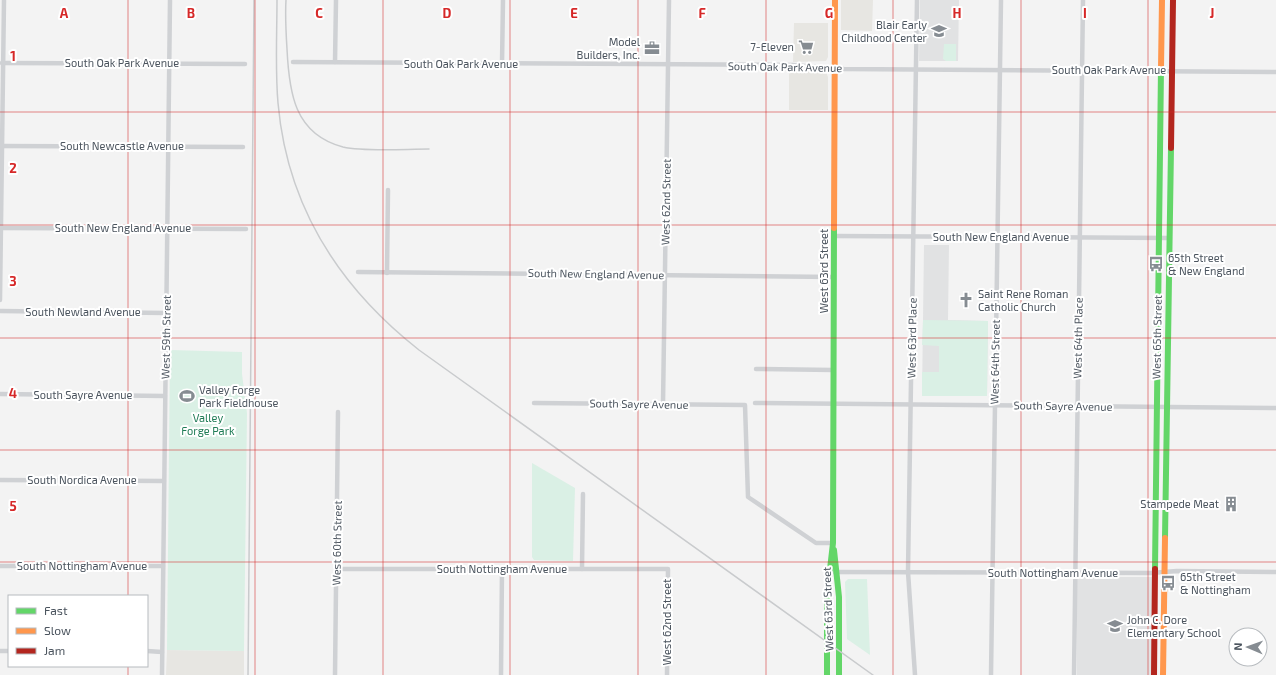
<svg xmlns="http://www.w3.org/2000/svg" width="1276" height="675" font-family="'Exo 2',sans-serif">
<rect width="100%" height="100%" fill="#f3f3f3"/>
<g fill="#e7e6e2">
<path d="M841,0h32l-1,31 -31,-1z"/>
<path d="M794,23h34v34l-2,4 -33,1z"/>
<path d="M789,70h33l4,2 2,5v33h-39z"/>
<path d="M167,650l77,1v24h-78z"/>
</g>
<g fill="#e1e2e3">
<path d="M920,0h39l-1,61h-39z"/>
<path d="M924,245h25l-1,75 40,1 -1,75h-65z"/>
<path d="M1077,577h76l-2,98h-74z"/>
</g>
<g fill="#daf0e5">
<path d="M944,44h12v17h-10l-3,-2z"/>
<path d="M923,320l65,1 -1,75h-65v-24h17v-26l-17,-1z"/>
<path d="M170,350l72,2v22l5,39 -3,238 -77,-1z"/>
<path d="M532,463l43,25 -2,73 -39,-1 -2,-3z"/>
<path d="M848,579h19l3,76 -23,-16 -2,-57z"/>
</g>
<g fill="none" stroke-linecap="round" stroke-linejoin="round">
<g stroke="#cfd1d4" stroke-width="4.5">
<path d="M293,62l499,3 52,4 432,3"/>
<path d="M335,62l1,-62"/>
<path d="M2,63l243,1"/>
<path d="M502,64l1,-64"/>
<path d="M0,146l243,1"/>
<path d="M0,228l246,1"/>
<path d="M834,236l335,2"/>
<path d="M358,272l476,5"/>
<path d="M387,273l1,-83"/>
<path d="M0,300l4,-300"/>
<path d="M0,311l166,2"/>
<path d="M756,369l77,1"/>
<path d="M0,394l165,2"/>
<path d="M534,403l211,2 3,92 68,46h17"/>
<path d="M755,403l521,5"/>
<path d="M663,404l6,-404"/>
<path d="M0,480l164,1"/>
<path d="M0,566h163"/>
<path d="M336,569h332l-1,106"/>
<path d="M582,569l1,-75"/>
<path d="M829,572l322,1 26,-2 99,1"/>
<path d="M0,651h9"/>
<path d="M147,651l15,1"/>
<path d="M162,675l8,-675"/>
<path d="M335,675l3,-263"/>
<path d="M501,675l1,-106"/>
<path d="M915,675l-7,-103 9,-572"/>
<path d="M991,675l10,-675"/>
<path d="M1074,675l9,-675"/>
</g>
<g stroke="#63d668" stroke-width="6">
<path d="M1165,538l6,-390"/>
<path d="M834,550l5,47v78"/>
<path d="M1155,569l6,-501"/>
<path d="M827,675v-80l6,-52 1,-315"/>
</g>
<g stroke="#ff974d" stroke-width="6">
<path d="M1161,68l1,-68"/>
<path d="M834,228l1,-228"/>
<path d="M1163,675l2,-137"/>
</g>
<g stroke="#b3261e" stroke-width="6">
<path d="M1171,148l2,-148"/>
<path d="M1154,675l1,-106"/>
</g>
<g stroke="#c9cbcd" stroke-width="1.5">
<path d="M277,0c0,34 -2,69 1,103 9,103 61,184 141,247l454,325"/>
<path d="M286,0c-1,16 0,33 1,49 2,43 7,85 56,98 22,5 62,2 86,2"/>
<path d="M248,675l6,-675"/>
</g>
</g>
<path fill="none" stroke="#d62828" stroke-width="1" stroke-opacity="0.55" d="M128,0v596M255,0v675M383,0v675M510,0v675M638,0v675M766,0v675M893,0v675M1021,0v675M1148,0v675M0,112h1276M0,225h1276M0,338h1276M0,450h1276M0,562h1276M128,666v9"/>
<defs>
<g id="school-bare" transform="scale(1.2)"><path d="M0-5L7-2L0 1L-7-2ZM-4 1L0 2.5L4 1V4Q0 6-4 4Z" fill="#868c92" stroke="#fff" stroke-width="2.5" paint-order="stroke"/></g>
<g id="supermarket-bare" transform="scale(1.2)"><path d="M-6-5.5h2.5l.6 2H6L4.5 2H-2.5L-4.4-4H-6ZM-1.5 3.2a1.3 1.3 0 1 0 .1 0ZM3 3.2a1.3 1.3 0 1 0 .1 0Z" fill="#868c92" stroke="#fff" stroke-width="2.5" paint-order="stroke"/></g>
<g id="office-bare" transform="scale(1.2)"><path d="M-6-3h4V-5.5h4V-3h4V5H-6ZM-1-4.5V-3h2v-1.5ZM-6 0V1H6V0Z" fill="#868c92" stroke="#fff" stroke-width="2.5" paint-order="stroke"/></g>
<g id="bus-bare" transform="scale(1.2)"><path d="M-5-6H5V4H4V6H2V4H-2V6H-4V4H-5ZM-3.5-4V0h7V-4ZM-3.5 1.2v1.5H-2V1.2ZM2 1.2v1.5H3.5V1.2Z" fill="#868c92" stroke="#fff" stroke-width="2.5" paint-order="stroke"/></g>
<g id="church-bare" transform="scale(1.2)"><path d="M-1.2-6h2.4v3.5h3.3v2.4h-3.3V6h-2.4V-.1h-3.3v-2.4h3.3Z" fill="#868c92" stroke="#fff" stroke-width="2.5" paint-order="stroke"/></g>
<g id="stadium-bare" transform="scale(1.2)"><path d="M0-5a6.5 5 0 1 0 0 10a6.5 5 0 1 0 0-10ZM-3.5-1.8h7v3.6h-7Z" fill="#868c92" stroke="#fff" stroke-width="2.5" paint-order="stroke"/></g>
<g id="building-bare" transform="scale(1.2)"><path d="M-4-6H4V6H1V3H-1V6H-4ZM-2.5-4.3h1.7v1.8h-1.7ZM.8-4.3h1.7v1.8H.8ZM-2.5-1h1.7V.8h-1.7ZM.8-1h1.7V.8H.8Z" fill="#868c92" stroke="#fff" stroke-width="2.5" paint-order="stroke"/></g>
</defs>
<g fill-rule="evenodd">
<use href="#school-bare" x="939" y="31"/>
<use href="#supermarket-bare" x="806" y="47"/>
<use href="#office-bare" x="652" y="48"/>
<use href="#bus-bare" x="1156" y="264"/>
<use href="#church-bare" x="966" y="300"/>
<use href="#stadium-bare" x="187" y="396"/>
<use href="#building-bare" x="1231" y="504"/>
<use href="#bus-bare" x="1168" y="583"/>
<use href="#school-bare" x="1115" y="626"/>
</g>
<g text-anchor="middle" stroke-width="4" stroke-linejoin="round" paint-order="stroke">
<g font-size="11" fill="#4b545e" stroke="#fff" text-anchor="start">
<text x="927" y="29" text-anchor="end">Blair Early<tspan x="927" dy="13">Childhood Center</tspan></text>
<text x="640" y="46" text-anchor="end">Model<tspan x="640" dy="13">Builders, Inc.</tspan></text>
<text x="794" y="51" text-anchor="end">7-Eleven</text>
<text x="1168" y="262">65th Street<tspan x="1168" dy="13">&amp; New England</tspan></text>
<text x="978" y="298">Saint Rene Roman<tspan x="978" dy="13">Catholic Church</tspan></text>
<text x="199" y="394">Valley Forge<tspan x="199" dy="13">Park Fieldhouse</tspan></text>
<text x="1219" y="508" text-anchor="end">Stampede Meat</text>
<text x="1180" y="581">65th Street<tspan x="1180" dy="13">&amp; Nottingham</tspan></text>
<text x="1127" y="624">John C. Dore<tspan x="1127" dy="13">Elementary School</tspan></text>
</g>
<g font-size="11" fill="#4b545e" stroke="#fff">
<text x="122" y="67">South Oak Park Avenue</text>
<text x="461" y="68">South Oak Park Avenue</text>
<text transform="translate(785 67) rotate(1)" y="4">South Oak Park Avenue</text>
<text x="1109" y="74">South Oak Park Avenue</text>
<text x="122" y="150">South Newcastle Avenue</text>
<text transform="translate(666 202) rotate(-89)" y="4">West 62nd Street</text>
<text x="123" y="232">South New England Avenue</text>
<text x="1001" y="241">South New England Avenue</text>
<text transform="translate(824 271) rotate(-90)" y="4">West 63rd Street</text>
<text transform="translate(596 274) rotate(1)" y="4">South New England Avenue</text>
<text x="83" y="316">South Newland Avenue</text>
<text transform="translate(166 337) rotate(-89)" y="4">West 59th Street</text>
<text transform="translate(1157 337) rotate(-89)" y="4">West 65th Street</text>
<text transform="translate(912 338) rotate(-89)" y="4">West 63rd Place</text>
<text transform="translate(1078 338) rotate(-89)" y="4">West 64th Place</text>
<text transform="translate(995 362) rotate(-89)" y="4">West 64th Street</text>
<text x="83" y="399">South Sayre Avenue</text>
<text transform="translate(639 404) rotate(1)" y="4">South Sayre Avenue</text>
<text transform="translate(1063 406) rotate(1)" y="4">South Sayre Avenue</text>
<text x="82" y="484">South Nordica Avenue</text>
<text transform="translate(337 543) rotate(-89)" y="4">West 60th Street</text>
<text x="82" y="570">South Nottingham Avenue</text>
<text x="502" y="573">South Nottingham Avenue</text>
<text x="1053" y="577">South Nottingham Avenue</text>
<text transform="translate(828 609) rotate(-92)" y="4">West 63rd Street</text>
<text transform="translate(667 622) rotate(-90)" y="4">West 62nd Street</text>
</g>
<g font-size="11" fill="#207c56" stroke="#fff">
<text x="208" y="422">Valley<tspan x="208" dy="13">Forge Park</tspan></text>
</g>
</g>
<g font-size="13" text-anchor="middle" font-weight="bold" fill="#d62828" stroke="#fff" stroke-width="4" stroke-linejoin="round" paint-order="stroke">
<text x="64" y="18">A</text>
<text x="191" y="18">B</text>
<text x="319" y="18">C</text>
<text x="447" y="18">D</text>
<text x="574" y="18">E</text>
<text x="702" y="18">F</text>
<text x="829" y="18">G</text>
<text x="957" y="18">H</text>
<text x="1085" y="18">I</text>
<text x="1212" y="18">J</text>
<text x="13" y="61">1</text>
<text x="13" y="173">2</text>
<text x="13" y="286">3</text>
<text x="13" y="398">4</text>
<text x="13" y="511">5</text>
</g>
<rect x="8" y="595" width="140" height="72" fill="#ffffff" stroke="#b7bbbf"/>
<rect x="16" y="608" width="20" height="6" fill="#63d668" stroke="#b7bbbf"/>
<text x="44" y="615" font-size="12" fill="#4b545e">Fast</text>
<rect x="16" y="628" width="20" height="6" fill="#ff974d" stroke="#b7bbbf"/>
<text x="44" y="635" font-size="12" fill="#4b545e">Slow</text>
<rect x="16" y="648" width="20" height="6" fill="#b3261e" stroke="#b7bbbf"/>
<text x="44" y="655" font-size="12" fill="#4b545e">Jam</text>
<g transform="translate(1248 647) rotate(272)"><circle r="19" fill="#ffffff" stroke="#b7bbbf"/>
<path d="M0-3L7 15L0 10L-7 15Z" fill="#868c92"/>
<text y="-6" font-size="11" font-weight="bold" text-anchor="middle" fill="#4b545e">N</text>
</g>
</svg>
